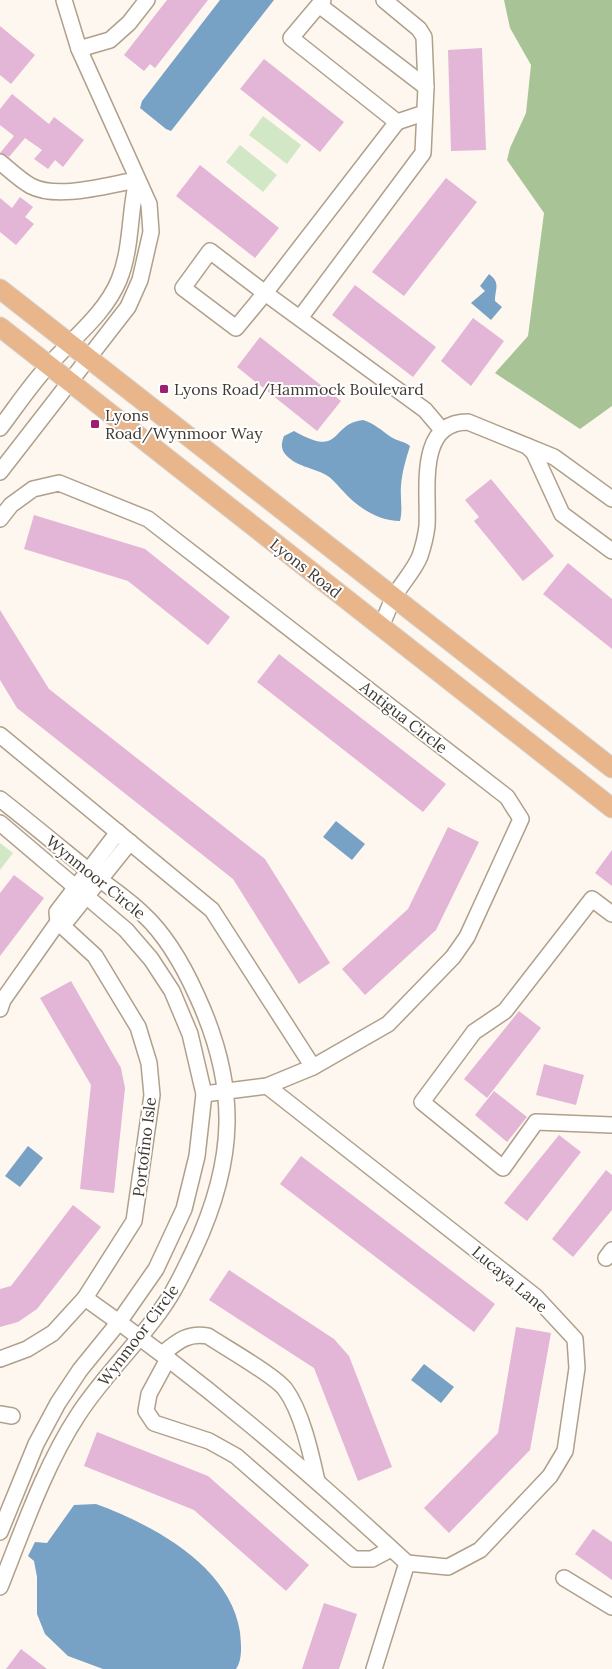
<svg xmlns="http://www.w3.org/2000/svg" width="612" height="1669" font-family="Lora,serif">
<rect width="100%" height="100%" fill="#fef7ef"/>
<g fill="#d2e7c6">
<path d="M263,116l38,29 -14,19 -38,-29z"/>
<path d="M240,145l37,30 -14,17 -37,-30z"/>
<path d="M0,843l13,10 -13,17z"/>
</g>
<path fill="#a8c497" d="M504,0h108v406l-32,23 -85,-56 33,-37 16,-123 -37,-53 3,-12 16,-35 5,-48 -21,-37z"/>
<g fill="#78a2c5">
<path d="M220,0h54l-103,131 -5,-2 -26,-21 2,-7z"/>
<path d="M489,274c12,9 6,15 6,27l7,6 -11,13 -20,-17 14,-12 -5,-5z"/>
<path d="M363,420c12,4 18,10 28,17 6,4 13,4 19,9 -4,13 -8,26 -9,40 -1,12 2,23 -1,35 -22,0 -43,-14 -57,-30 -6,-6 -10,-12 -17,-16 -14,-8 -30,-8 -41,-21 -5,-7 -3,-12 -1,-18l10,-5c49,28 35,-7 69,-11z"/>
<path d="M336,821l29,23 -13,16 -29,-23z"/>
<path d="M28,1146l15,12 -23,29 -15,-11z"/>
<path d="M424,1364l30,23 -13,16 -30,-23z"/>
<path d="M96,1504c57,21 134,62 144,128 1,12 3,27 -4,37h-133l-35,-13 -23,-22 -8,-20v-37l-3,-16 -6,-5 7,-14 12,1 27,-38z"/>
</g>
<g fill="#e3b5d7">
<path d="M167,0h41l-53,68 -5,-4 -6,7 -20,-16z"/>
<path d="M0,26l35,29 -24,29 -11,-9z"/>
<path d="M482,48l4,102 -35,1 -3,-101z"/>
<path d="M264,59l80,63 -24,30 -80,-63z"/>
<path d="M12,94l37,30 5,-7 30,23 -21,27 -8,-7 -7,9 -14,-10 8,-9 -17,-12 -16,19 -9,-4 14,-17 -14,-11v-16z"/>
<path d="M200,165l79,63 -24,30 -79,-62z"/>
<path d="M446,178l31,24 -73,94 -32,-24z"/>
<path d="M20,197l13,10 -8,10 9,7 -18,21 -16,-13v-34l12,10z"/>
<path d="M355,285l81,62 -23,30 -81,-62z"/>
<path d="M473,318l31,23 -33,45 -30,-25z"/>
<path d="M260,337l81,64 -24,30 -80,-64z"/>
<path d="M491,479l63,77 -31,25 -49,-60 5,-4 -14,-17z"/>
<path d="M34,515l111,34 85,68 -22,28 -80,-64 -104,-32z"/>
<path d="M568,563l44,36v50l-69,-55z"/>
<path d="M0,610l49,79 216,170 65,104 -31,21 -66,-105 -216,-171 -17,-28z"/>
<path d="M279,654l167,130 -23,28 -166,-130z"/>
<path d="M448,827l31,15 -43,88 -71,65 -23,-26 66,-60z"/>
<path d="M612,850v36l-17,-13z"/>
<path d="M14,875l30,23 -44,58v-63z"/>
<path d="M71,981l50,87 4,20 -11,105 -34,-4 11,-104 -51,-87z"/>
<path d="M519,1011l22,17 -54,70 -23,-19z"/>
<path d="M544,1064l40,11 -8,30 -40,-10z"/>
<path d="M494,1091l33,26 -20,25 -32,-27z"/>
<path d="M559,1135l22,17 -54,69 -23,-18z"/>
<path d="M301,1156l194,148 -21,28 -194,-148z"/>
<path d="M606,1170l6,5v35l-39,47 -21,-18z"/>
<path d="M73,1205l28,22 -64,82 -19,13 -18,5v-38l11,-3z"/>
<path d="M229,1270l105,69 15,17 43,111 -34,14 -44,-113 -105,-68z"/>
<path d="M516,1327l35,6 -21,117 -81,83 -25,-25 74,-75z"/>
<path d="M97,1432l111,44 101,89 -23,26 -92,-81 -110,-44z"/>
<path d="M593,1529l19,13v38l-37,-26z"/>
<path d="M324,1603l33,11 -18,55h-37z"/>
<path d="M21,1649l26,20h-41z"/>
</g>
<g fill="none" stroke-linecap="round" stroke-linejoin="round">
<g stroke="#afa08b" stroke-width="18">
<g id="minor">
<path d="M323,0l-32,38 106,84 -132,171 160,117 17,20"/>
<path d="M319,5l107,82"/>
<path d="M79,49l31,-9 19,-17 18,-23"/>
<path d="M397,122l27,-9"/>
<path d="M0,162c10,8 20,18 31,24 27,14 76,-1 106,-6"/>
<path d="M210,251l55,42 -29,35 -53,-40z"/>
<path d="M300,318l123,-165 3,-66 -2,-50 -5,-8 -35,-29"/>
<path d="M0,428c16,-21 31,-44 49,-63 24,-27 56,-51 70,-85 13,-32 10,-67 18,-100"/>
<path d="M527,446l7,7 28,61 50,37"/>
<path d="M0,472l128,-165 12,-27 11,-48 -2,-28 -70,-155 -15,-49"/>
<path d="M0,519l11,-14 22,-16 26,-6 89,36 359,278 14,22 -54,118 -14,20 -65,67 -75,43 -101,-157 -212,-175"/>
<path d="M381,626c5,-10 9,-22 14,-31 8,-13 20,-26 25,-39 3,-9 6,-21 7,-30 2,-35 -11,-104 41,-104l86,35 58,42"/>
<path d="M0,799c32,25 63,51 95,77 16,12 34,24 48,38 24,22 41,53 54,82 42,91 39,164 -3,254 -9,18 -17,37 -29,54 -26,39 -62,72 -87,111 -33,50 -56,117 -78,172"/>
<path d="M0,823l126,107 25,29 21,32 18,43 14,60 -7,62 -13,53 -28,60 -37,53 -39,48 -22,33 -22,41 -36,88"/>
<path d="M612,914l-20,-15 -87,112 -31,21 -52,70 81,66 33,-46 76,3"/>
<path d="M0,1009l3,-9 55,-78 10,-3 62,-77"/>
<path d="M267,1086l269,211 39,42 2,29 -12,83 -15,25 -70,74 -32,17 -41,-4 -33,106"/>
<path d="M204,1094l63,-8 46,-19"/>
<path d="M606,1258l6,-8"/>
<path d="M85,1298c116,81 218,169 322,265"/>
<path d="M162,1354c15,-12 26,-22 46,-18 18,12 66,39 77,53 17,23 26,65 32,92"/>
<path d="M0,1359l27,-10 26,-16 32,-35 49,-77 18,-126 -3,-32 -11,-36 -43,-71 -37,-34 -1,-10 61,-80"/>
<path d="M168,1359l-19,35 -3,17 8,12 55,18 27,15 118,103h18l19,-10"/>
<path d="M0,1414l12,2"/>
<path d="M564,1578l48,29"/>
</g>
</g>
<g stroke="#d5d4d2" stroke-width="21">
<g id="major">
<path d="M0,289l612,479"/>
<path d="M0,327l612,481"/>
</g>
</g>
<use href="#minor" stroke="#fff" stroke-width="15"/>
<use href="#major" stroke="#e9b58a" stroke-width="19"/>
</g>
<g fill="#9f1e70" stroke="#fff" stroke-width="2">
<rect x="159" y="384" width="10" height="10" rx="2.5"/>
<rect x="90" y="419" width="10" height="10" rx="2.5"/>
</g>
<g text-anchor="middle" stroke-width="4" stroke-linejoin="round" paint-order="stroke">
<g font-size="16" fill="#403a31" stroke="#fff" text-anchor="start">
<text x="174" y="395">Lyons Road/Hammock Boulevard</text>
<text x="105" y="421">Lyons<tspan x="105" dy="18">Road/Wynmoor Way</tspan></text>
</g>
<g font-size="16" fill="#403a31" stroke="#fff">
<text transform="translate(306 568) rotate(38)" y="6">Lyons Road</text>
<text transform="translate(404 717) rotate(38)" y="6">Antigua Circle</text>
<text transform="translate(96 877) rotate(39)" y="6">Wynmoor Circle</text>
<text transform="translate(144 1147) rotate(-83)" y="6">Portofino Isle</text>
<text transform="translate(510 1279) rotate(40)" y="6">Lucaya Lane</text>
<text transform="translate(138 1335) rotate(-53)" y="6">Wynmoor Circle</text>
</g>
</g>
</svg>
